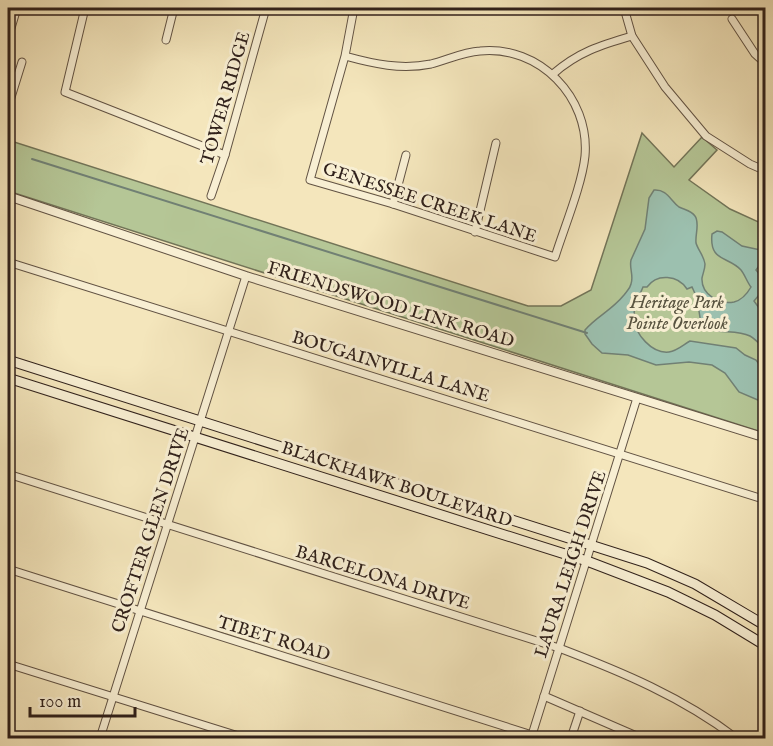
<svg xmlns="http://www.w3.org/2000/svg" width="773" height="746" font-family="'IM FELL English',serif">
<rect width="100%" height="100%" fill="#f4e6bc"/>
<filter id="stains"><feTurbulence type="fractalNoise" baseFrequency=".00333" numOctaves="4"/><feColorMatrix values="0 0 0 0 .2 0 0 0 0 .09 0 0 0 0 .02 0 0 0 .5 -.17"/></filter>
<radialGradient id="worn" r=".72"><stop offset=".6" stop-color="#630" stop-opacity="0"/><stop offset="1" stop-color="#630" stop-opacity=".3"/></radialGradient>
<path fill="#b5c696" stroke="#727458" stroke-width="1.5" d="M642,133l32,34 28,-30 15,13 -28,30 41,29 35,16v208l-757,-242v-51l520,166h33l30,-16z"/>
<path fill="#9cc0af" stroke="#718074" stroke-width="1.5" d="M654,190c13,-1 16,10 25,17 6,3 12,3 16,9 5,7 0,18 1,27 2,7 8,13 9,21 0,5 -2,9 -3,14 -1,16 17,27 32,24 8,-2 13,-8 17,-15 -4,-5 -6,-12 -10,-17 -13,-14 -32,-8 -29,-36l5,-3 5,1 20,14 23,5v17l-6,-2 -3,4 4,5 -1,2 6,6v12h-6l-5,6 5,7 6,4v37c-4,-4 -10,-10 -15,-13 -16,-8 -36,0 -49,-12l-4,-26 -5,-11 -5,2c-9,-14 -30,-16 -40,-2h-4c-4,10 -10,20 -9,32 1,15 18,35 35,33 8,-1 14,-7 21,-11l46,7 9,7 11,5 9,12v31l-26,-11 -14,-19 -13,-8 -23,-3 -33,3 -28,-10 -26,-2 -10,-9 -7,-10v-4c12,-14 26,-19 39,-35 3,-4 6,-6 7,-11 3,-8 -2,-16 0,-24l14,-31 4,-31z"/>
<g fill="none" stroke-linecap="round" stroke-linejoin="round">
<path stroke="#718074" stroke-width="2" d="M32,159l555,174"/>
<g stroke="#615243" stroke-width="9">
<g id="minor">
<path d="M85,8l-20,84 160,63"/>
<path d="M624,8l8,28 33,51 41,49 44,28 16,7"/>
<path d="M732,19l23,35 11,10"/>
<path d="M8,38l9,-30"/>
<path d="M166,40l8,-32"/>
<path d="M345,56c29,8 56,14 86,8 16,-4 32,-12 49,-13 59,-6 110,46 105,105 -3,29 -21,72 -30,101l-162,-53 -83,-24 35,-124 9,-48"/>
<path d="M553,74c25,-22 48,-29 79,-38"/>
<path d="M8,107l14,-45"/>
<path d="M211,196l14,-41 41,-147"/>
<path d="M393,204l13,-49"/>
<path d="M475,232l21,-89"/>
<path d="M8,262l758,238"/>
<path d="M8,474l551,174c63,24 123,49 177,90"/>
<path d="M8,569l524,166"/>
<path d="M8,664l237,74"/>
<path d="M544,696l97,42"/>
<path d="M100,738l146,-462"/>
<path d="M531,738l106,-340"/>
<path d="M571,738l9,-27"/>
</g>
</g>
<g stroke="#615243" stroke-width="10">
<path id="tertiary" d="M8,196l238,80 520,162"/>
</g>
<g stroke="#30211b" stroke-width="11">
<g id="secondary">
<path d="M8,360l639,203 48,21 71,42"/>
<path d="M8,378l579,183 81,31 47,23 51,31"/>
</g>
</g>
<use href="#minor" stroke="#f8efd3" stroke-width="7"/>
<use href="#tertiary" stroke="#f8efd3" stroke-width="8"/>
<use href="#secondary" stroke="#f8efd3" stroke-width="9"/>
</g>
<g text-anchor="middle" stroke-width="6" stroke-linejoin="round" paint-order="stroke">
<g font-size="18" fill="#30211b" stroke="#f8efd3">
<text transform="translate(225 98) rotate(-74)" y="6">TOWER RIDGE</text>
<text transform="translate(430 202) rotate(18)" y="6">GENESSEE CREEK LANE</text>
<text transform="translate(391 304) rotate(17)" y="6">FRIENDSWOOD LINK ROAD</text>
<text transform="translate(391 366) rotate(17)" y="6">BOUGAINVILLA LANE</text>
<text transform="translate(397 484) rotate(18)" y="6">BLACKHAWK BOULEVARD</text>
<text transform="translate(150 530) rotate(-72)" y="6">CROFTER GLEN DRIVE</text>
<text transform="translate(570 564) rotate(-72)" y="6">LAURA LEIGH DRIVE</text>
<text transform="translate(383 577) rotate(17)" y="6">BARCELONA DRIVE</text>
<text transform="translate(274 638) rotate(17)" y="6">TIBET ROAD</text>
</g>
<g font-size="18" font-style="italic" fill="#585340" stroke="#f8efd3">
<text x="677" y="308">Heritage Park<tspan x="677" dy="21">Pointe Overlook</tspan></text>
</g>
</g>
<rect width="773" height="746" fill="none" stroke="#f4e6bc" stroke-width="30"/>
<rect x="9" y="9" width="755" height="728" fill="none" stroke="#30211b" stroke-width="3"/>
<rect x="15" y="15" width="743" height="716" fill="none" stroke="#30211b" stroke-width="1.5"/>
<path d="M30 707v9h105v-9" fill="none" stroke="#30211b" stroke-width="3"/>
<text x="39" y="707" font-size="18" fill="#30211b" stroke="#f8efd3" stroke-width="4.5" paint-order="stroke">100 m</text>
<rect width="100%" height="100%" filter="url(#stains)"/>
<rect width="100%" height="100%" fill="url(#worn)"/>
</svg>
